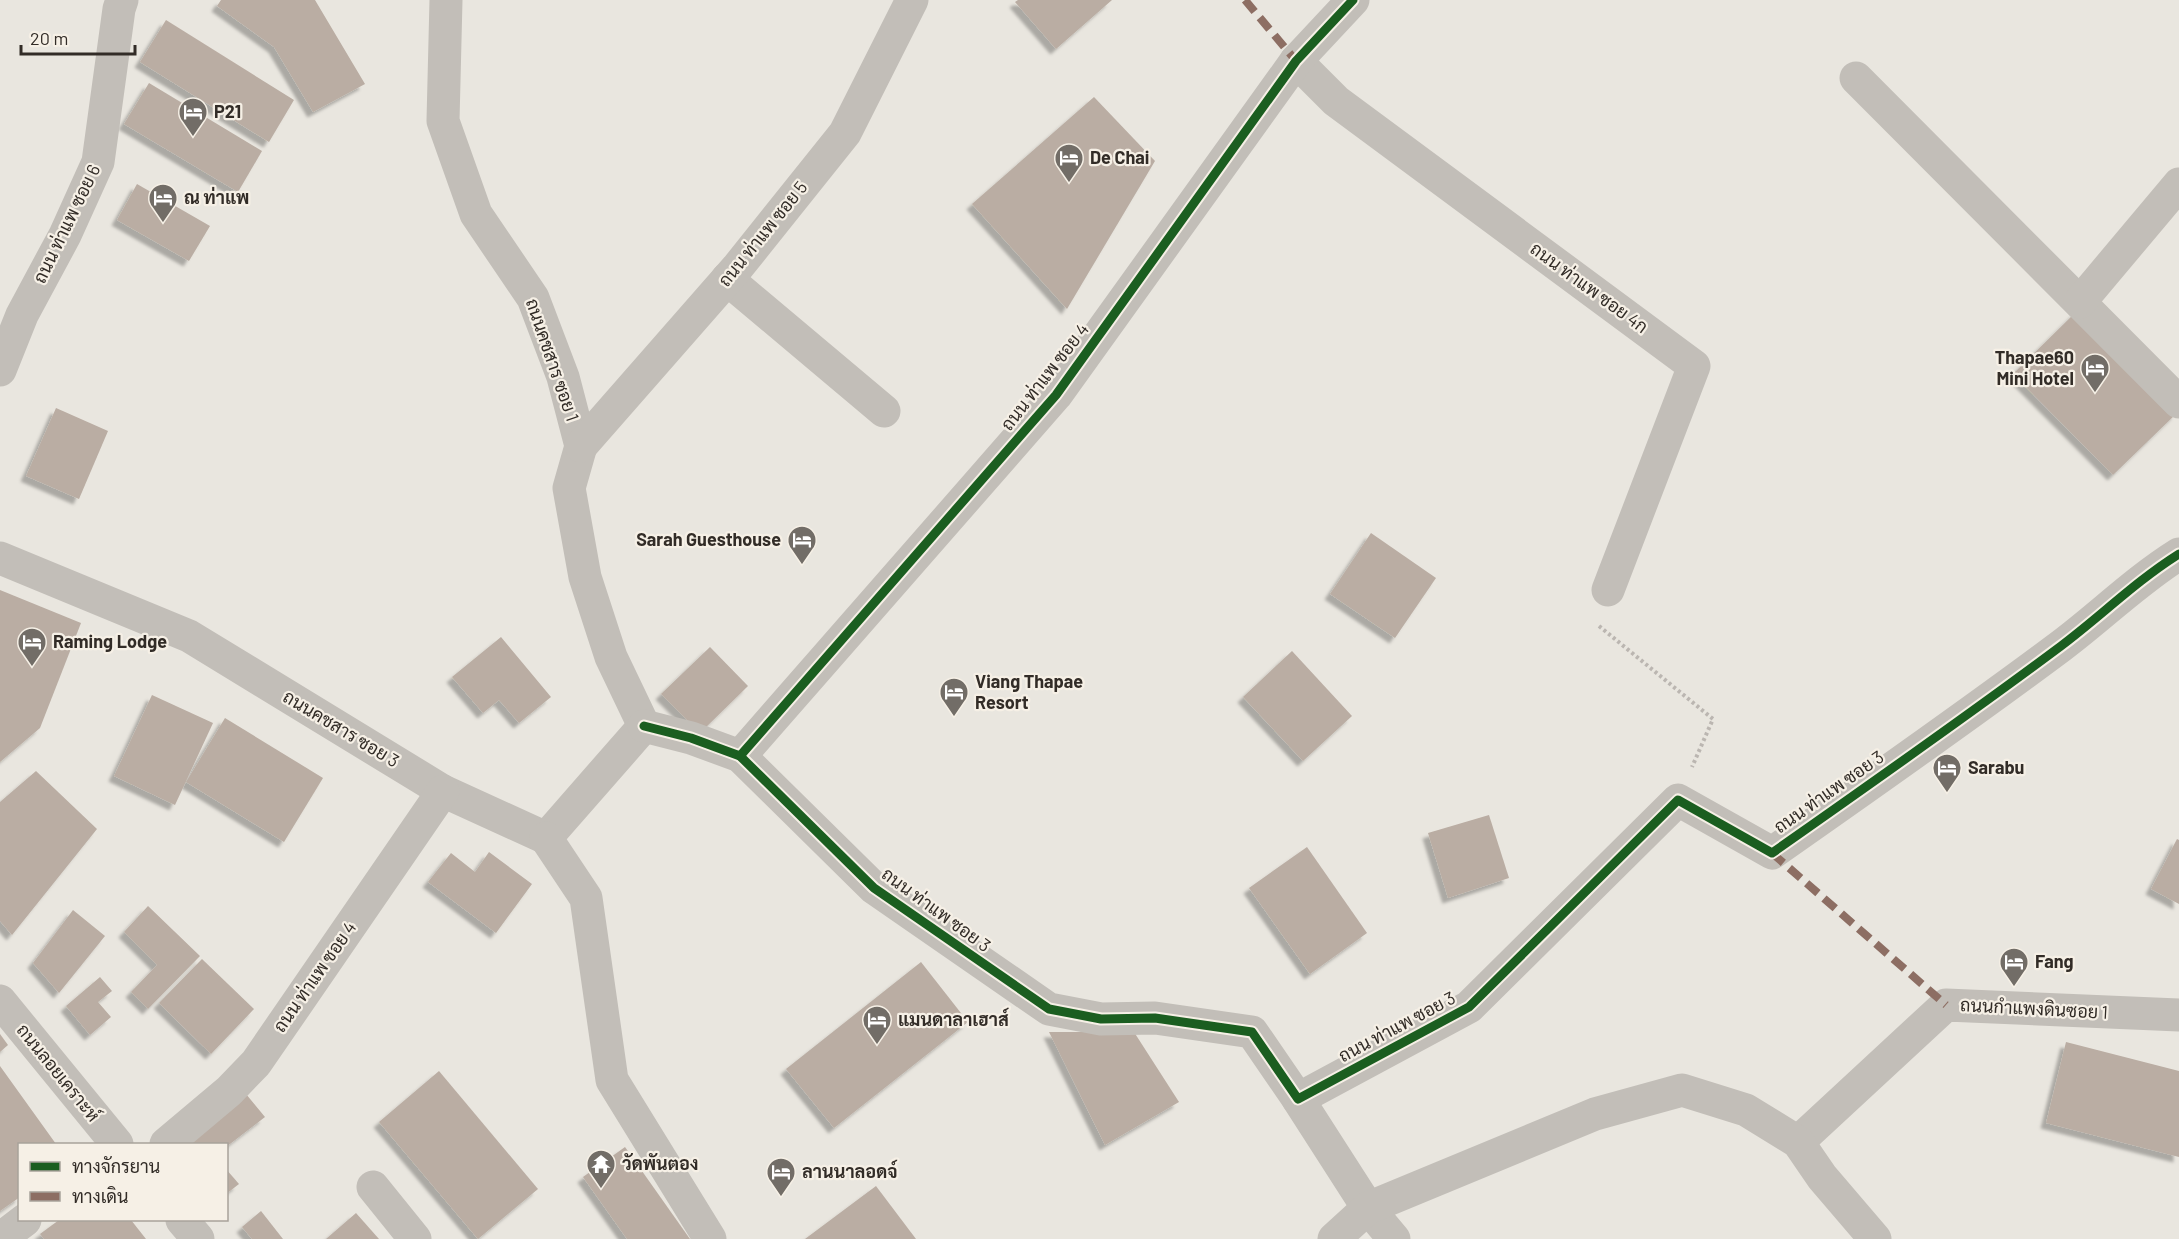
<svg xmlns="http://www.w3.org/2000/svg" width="2179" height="1239" font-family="Barlow,Sarabun,sans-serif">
<defs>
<filter id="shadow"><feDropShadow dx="-5.5" dy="5.5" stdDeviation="1.5" flood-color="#0004"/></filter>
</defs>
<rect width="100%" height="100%" fill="#e9e6df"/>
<g fill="#baada3" filter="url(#shadow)">
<path d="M221,0h94l50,84 -52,28 -39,-65 -57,-41z"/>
<path d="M1018,0h94l-56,49 -41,-47z"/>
<path d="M166,20l128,80 -25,42 -129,-80z"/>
<path d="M149,83l113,68 -24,41 -114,-68z"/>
<path d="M1094,97l61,64 -88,148 -95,-105z"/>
<path d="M137,184l73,42 -21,35 -72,-41z"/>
<path d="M2077,311l100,102 -64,62 -100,-101z"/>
<path d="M56,408l52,23 -29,68 -53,-23z"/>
<path d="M1371,533l65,45 -41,60 -65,-44z"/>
<path d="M0,590l81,33 -41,105 -40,34z"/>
<path d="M501,637l50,60 -32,26 -20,-23 -16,13 -31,-36z"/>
<path d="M710,647l38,39 -48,47 -39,-39z"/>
<path d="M1292,651l60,65 -49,45 -60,-64z"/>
<path d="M152,695l61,28 -38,82 -61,-29z"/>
<path d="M225,718l98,60 -39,64 -98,-60z"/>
<path d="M36,771l61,58 -85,106 -12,-14v-119z"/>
<path d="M1489,815l20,63 -61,20 -20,-65z"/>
<path d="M2177,839l2,1v64l-28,-15z"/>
<path d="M1307,847l60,86 -57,41 -61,-86z"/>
<path d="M489,852l43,32 -36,49 -68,-51 23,-29 24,19z"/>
<path d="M148,906l52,50 -52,53 -17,-17 26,-27 -33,-33z"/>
<path d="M73,910l32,26 -46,57 -26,-30z"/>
<path d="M202,959l52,50 -43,45 -52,-51z"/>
<path d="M921,962l47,60 -134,106 -48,-59z"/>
<path d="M100,977l12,14 -14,11 13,15 -21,18 -24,-29z"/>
<path d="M1049,1032h85l45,70 -74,43z"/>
<path d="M0,1034l8,11 -8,7z"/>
<path d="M2066,1042l113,29v86l-133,-34z"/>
<path d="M0,1066l56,78h-36v53l-20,14z"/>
<path d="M439,1071l99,118 -60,50 -99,-117z"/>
<path d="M246,1094l19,23 -39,30v-3h-43z"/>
<path d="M625,1147l65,92h-63l-44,-62z"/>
<path d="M226,1169l13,15 -13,10z"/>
<path d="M876,1186l40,53h-111z"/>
<path d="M261,1211l22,28h-31l-10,-12z"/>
<path d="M356,1213l23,26h-53z"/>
<path d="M59,1220h72l15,19h-102l-4,-5z"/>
</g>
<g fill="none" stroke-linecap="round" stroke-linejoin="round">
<path stroke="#bbb6b1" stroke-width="4" stroke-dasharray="3 3" stroke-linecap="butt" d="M1599,626l114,93 -21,48"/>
<g stroke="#c2beb8" stroke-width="33">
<path d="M446,0l-3,121 33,93 57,84 30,79 18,69 -12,42 16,89 26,80 33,69"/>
<path d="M1296,61l40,40 358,265 -86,224"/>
<path d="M1856,78l323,324"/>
<path d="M727,279l157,132"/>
<path d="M2080,302l99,-118"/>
<path d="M0,370l22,-55 43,-80 33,-73 21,-153 3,-9"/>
<path d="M581,446l156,-178 108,-135 67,-133"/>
<path d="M0,558l189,78 254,155 103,47 98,-112"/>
<path d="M644,726l47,12 49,18 134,132 175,121 52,10 54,-1 97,14 46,67 171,-92 209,-207 94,53c97,-68 194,-136 289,-207 40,-30 75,-65 118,-92"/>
<path d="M740,756l316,-361 240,-334 57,-61"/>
<path d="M546,838l40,60 26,182 98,159"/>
<path d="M0,1001l117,143"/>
<path d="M1298,1099l70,109 26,31"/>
<path d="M1798,1142l148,-137 233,10"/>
<path d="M166,1144l63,-53 27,-28 187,-272"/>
<path d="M373,1187l42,52"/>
<path d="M182,1220l16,19"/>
<path d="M0,1239l25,-19"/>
<path d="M1334,1239l34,-31 227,-94 87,-24 64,20 52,32 24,35 53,62"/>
</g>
<g stroke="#8d6e63" stroke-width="8" stroke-dasharray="15 8" stroke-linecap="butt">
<path d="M1245,0l51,61"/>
<path d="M1772,853l174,152"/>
</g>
<g stroke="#f6f0e6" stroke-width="13">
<g id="cycleway">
<path d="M644,726l47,12 49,18 134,132 175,121 52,10 54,-1 97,14 46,67 171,-92 209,-207 94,53c97,-68 194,-136 289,-207 40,-30 75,-65 118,-92"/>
<path d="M740,756l316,-361 240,-334 57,-61"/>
</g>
</g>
<use href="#cycleway" stroke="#1b5e20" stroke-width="9"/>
</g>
<defs>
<g id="hotel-pin" transform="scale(1.5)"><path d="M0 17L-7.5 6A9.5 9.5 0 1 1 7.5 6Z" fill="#726d67" stroke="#f6f0e6"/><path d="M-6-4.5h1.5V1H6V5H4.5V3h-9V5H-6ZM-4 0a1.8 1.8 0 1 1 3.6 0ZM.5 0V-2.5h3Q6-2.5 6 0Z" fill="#fff"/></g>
<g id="temple-pin" transform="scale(1.5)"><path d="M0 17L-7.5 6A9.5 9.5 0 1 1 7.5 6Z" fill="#726d67" stroke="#f6f0e6"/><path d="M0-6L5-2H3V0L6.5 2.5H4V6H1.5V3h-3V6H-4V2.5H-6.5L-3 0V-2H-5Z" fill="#fff"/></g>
</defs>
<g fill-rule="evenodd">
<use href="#hotel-pin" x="193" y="112"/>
<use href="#hotel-pin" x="1069" y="158"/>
<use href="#hotel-pin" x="163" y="198"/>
<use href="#hotel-pin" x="2095" y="368"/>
<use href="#hotel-pin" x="802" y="540"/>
<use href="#hotel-pin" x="32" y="642"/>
<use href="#hotel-pin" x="954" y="692"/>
<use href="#hotel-pin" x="1947" y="768"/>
<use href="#hotel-pin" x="2014" y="962"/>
<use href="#hotel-pin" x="877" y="1020"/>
<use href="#temple-pin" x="601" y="1164"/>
<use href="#hotel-pin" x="781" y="1172"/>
</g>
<g text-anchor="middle" stroke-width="4.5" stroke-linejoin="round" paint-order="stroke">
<g font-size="18" font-weight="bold" fill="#322c27" stroke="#f6f0e6" text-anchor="start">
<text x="214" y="118">P21</text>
<text x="1090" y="164">De Chai</text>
<text x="184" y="204">ณ ท่าแพ</text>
<text x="2074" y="364" text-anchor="end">Thapae60<tspan x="2074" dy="21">Mini Hotel</tspan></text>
<text x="781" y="546" text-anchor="end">Sarah Guesthouse</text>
<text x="53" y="648">Raming Lodge</text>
<text x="975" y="688">Viang Thapae<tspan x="975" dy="21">Resort</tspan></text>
<text x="1968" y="774">Sarabu</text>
<text x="2035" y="968">Fang</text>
<text x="898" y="1026">แมนดาลาเฮาส์</text>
<text x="622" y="1170">วัดพันตอง</text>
<text x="802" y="1178">ลานนาลอดจ์</text>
</g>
<g font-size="18" fill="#322c27" stroke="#f6f0e6">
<text transform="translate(67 224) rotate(-64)" y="6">ถนน ท่าแพ ซอย 6</text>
<text transform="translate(763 234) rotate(-51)" y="6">ถนน ท่าแพ ซอย 5</text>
<text transform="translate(1589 288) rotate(36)" y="6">ถนน ท่าแพ ซอย 4ก</text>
<text transform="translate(552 360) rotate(71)" y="6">ถนนคชสาร ซอย 1</text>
<text transform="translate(1045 377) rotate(-52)" y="6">ถนน ท่าแพ ซอย 4</text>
<text transform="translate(341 729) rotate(31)" y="6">ถนนคชสาร ซอย 3</text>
<text transform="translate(1829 792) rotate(-35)" y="6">ถนน ท่าแพ ซอย 3</text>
<text transform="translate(936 910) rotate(36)" y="6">ถนน ท่าแพ ซอย 3</text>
<text transform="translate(315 977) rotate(-55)" y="6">ถนน ท่าแพ ซอย 4</text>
<text transform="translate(2034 1009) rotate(3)" y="6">ถนนกำแพงดินซอย 1</text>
<text transform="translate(1397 1027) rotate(-28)" y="6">ถนน ท่าแพ ซอย 3</text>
<text transform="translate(58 1073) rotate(51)" y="6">ถนนลอยเคราะห์</text>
</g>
</g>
<rect x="18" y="1143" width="210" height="78" fill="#f6f0e6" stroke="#a8a29a" stroke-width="1.5"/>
<rect x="30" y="1162" width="30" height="9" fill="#1b5e20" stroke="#a8a29a" stroke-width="1.5"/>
<text x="72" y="1173" font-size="18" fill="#322c27">ทางจักรยาน</text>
<rect x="30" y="1192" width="30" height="9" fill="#8d6e63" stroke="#a8a29a" stroke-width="1.5"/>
<text x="72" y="1203" font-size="18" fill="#322c27">ทางเดิน</text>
<path d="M21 45v9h114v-9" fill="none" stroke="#322c27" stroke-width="3"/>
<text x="30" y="45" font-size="18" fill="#322c27" stroke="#f6f0e6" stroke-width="4.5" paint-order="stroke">20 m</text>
</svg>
